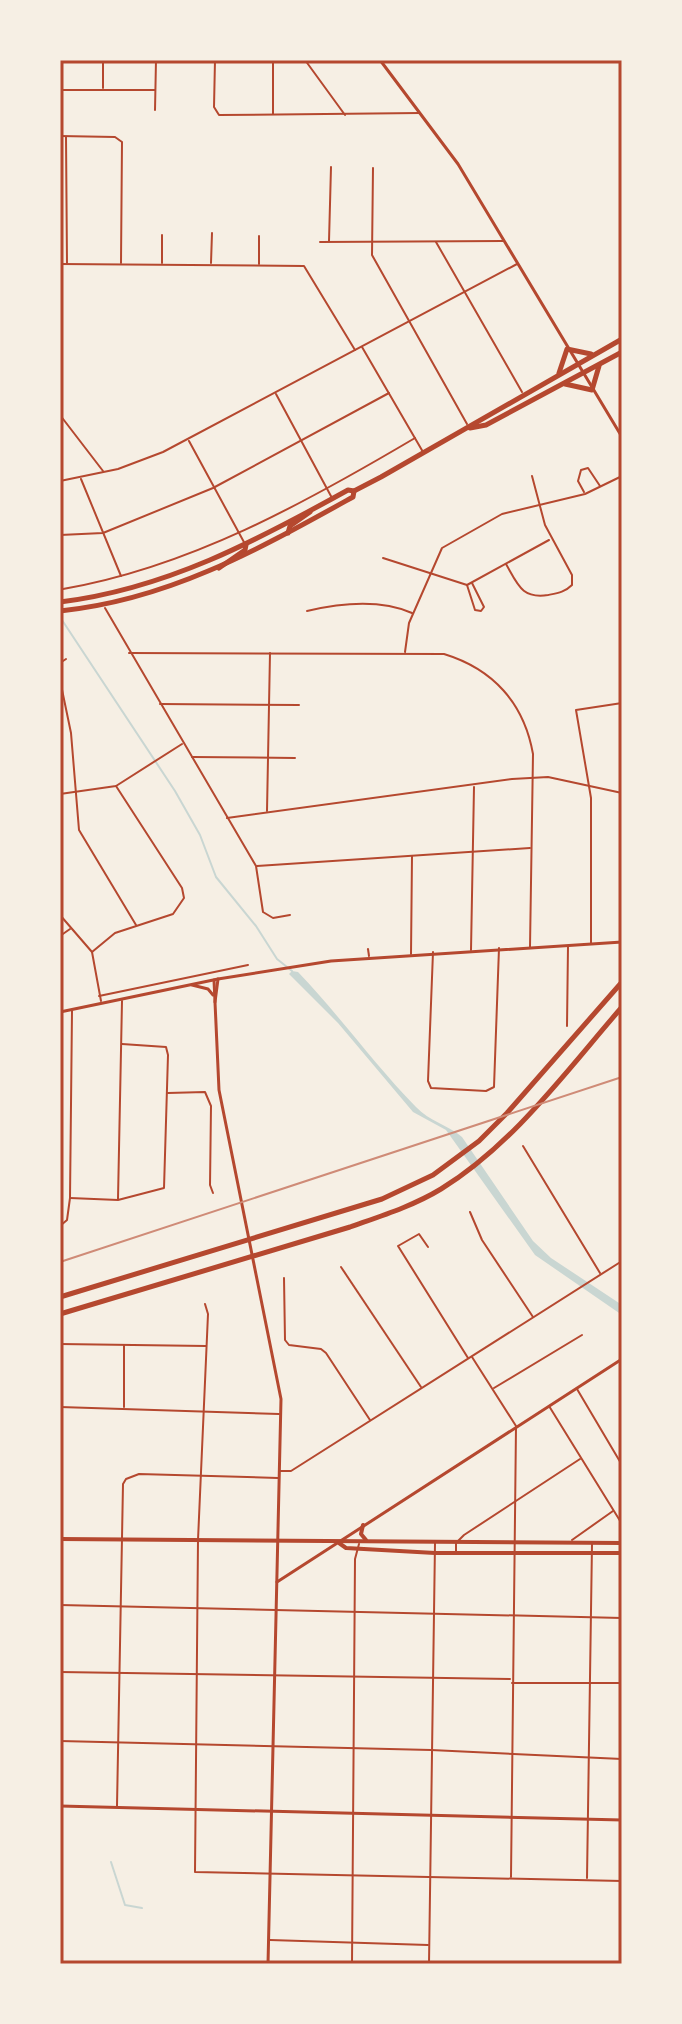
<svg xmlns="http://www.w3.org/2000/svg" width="682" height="2024" font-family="'Crimson Pro',serif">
<rect width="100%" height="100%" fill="#f6efe4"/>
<path fill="#c9d6d2" d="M292,971l6,1c42,44 76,92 118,135 13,14 32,18 46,30l71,104 18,17 71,47v10l-87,-60 -89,-125 -33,-18 -75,-89 -49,-49z"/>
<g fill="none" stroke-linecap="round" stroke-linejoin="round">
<g stroke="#c9d6d2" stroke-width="2">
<path d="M60,617l115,174 25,44 16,42 40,49 21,33 15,12"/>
<path d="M111,1862l14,43 17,3"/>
</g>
<g stroke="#b5482f" stroke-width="2">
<path d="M215,60l-1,47 5,8 201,-2"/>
<path d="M305,60l40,55"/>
<path d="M103,88v-28"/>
<path d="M60,90h95"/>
<path d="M155,110l1,-50"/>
<path d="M273,114v-54"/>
<path d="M60,136l55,1 7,5 -1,121"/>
<path d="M66,137l1,126"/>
<path d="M373,168l-1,87 95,169"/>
<path d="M329,241l2,-74"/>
<path d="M320,242l183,-1"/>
<path d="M436,242l86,150"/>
<path d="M162,263v-28"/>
<path d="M211,263l1,-30"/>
<path d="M60,264l244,2 51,84"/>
<path d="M259,264v-28"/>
<path d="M362,347l61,105"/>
<path d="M276,394l56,104"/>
<path d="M60,415l43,56"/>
<path d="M189,441l56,103"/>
<path d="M81,479l40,97"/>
<path d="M60,481l58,-12 45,-17 354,-188"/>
<path d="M584,492l-6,-11 3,-11 7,-2 12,18"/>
<path d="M60,535l43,-2 110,-45 176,-95"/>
<path d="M383,558l84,27 82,-45"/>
<path d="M506,564c12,21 16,35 42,31 10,-2 17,-3 24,-10v-10l-27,-50 -13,-49"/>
<path d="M467,585l8,25 6,1 3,-4 -12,-24"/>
<path d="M63,589c127,-22 242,-86 352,-151"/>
<path d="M105,608l151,258 7,46 10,6 17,-3"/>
<path d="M307,611c34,-8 73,-12 105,2"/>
<path d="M405,652l4,-29 33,-75 60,-34 83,-20 37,-18"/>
<path d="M129,653l315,1c49,15 80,49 89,100l-3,193"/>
<path d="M60,663l6,-4"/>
<path d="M60,680l11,53 8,97 57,95"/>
<path d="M160,704l139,1"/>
<path d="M192,757l103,1"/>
<path d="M60,794l56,-8 66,-42"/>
<path d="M267,811l3,-158"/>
<path d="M227,818l285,-39 36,-2 74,16"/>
<path d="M257,866l273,-18"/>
<path d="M60,915l32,37 9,49"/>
<path d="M60,936l10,-7"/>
<path d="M591,943v-145l-15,-88 46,-7"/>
<path d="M368,949l1,7"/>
<path d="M471,950l3,-163"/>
<path d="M92,952l23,-19 58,-19 11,-16 -2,-10 -66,-102"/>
<path d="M433,952l-5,129 3,7 55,3 8,-4 5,-139"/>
<path d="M411,954l1,-98"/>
<path d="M99,996l149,-31"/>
<path d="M567,1026l1,-80"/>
<path d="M168,1093l37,-1 6,14 -1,79 3,8"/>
<path d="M523,1146l77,127"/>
<path d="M70,1198l48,2 46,-12 4,-133 -2,-8 -44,-3"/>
<path d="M118,1199l4,-198"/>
<path d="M470,1212l12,28 51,77"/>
<path d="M60,1226l7,-6 3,-22 2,-187"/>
<path d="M428,1247l-9,-13 -21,12 70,112"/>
<path d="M341,1267l80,120"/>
<path d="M284,1278l1,62 4,5 32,4 5,4 44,67"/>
<path d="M205,1304l3,10 -10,226 -3,332 427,9"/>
<path d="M60,1344l146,2"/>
<path d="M472,1357l44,69 -5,451"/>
<path d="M494,1388l88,-53"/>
<path d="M577,1389l45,76"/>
<path d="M549,1406l73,118"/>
<path d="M60,1407l219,7"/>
<path d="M124,1407v-62"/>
<path d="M280,1471h11l331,-210"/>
<path d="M572,1540l41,-29"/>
<path d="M456,1551v-8l8,-8 116,-76"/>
<path d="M60,1605l562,13"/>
<path d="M60,1672l450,7"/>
<path d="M512,1683h110"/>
<path d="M60,1741l371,9 191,9"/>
<path d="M117,1806l6,-322 3,-5 13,-5 139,4"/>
<path d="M587,1878l5,-334"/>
<path d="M270,1940l158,5"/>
<path d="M352,1964l3,-405 4,-15"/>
<path d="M429,1964l6,-421"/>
</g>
<g stroke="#b5482f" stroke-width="3">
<path d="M214,980l5,110 62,309 -13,565"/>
<path d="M192,985l16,4 5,6"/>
<path d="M215,1002l3,-23"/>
<path d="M277,1582l345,-223"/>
<path d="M60,1806l562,14"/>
</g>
<g stroke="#b5482f" stroke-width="3">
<path d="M380,60l78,104 164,273"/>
<path d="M60,1012l158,-33 113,-18 291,-19"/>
</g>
<g stroke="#b5482f" stroke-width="4">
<path d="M363,1525l-2,9 5,6"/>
<path d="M60,1539l562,4"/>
<path d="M339,1543l7,5 89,5h187"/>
</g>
<g stroke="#b5482f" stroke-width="5">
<path d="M559,373l8,-24 24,5"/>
<path d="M565,384l27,6 7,-24"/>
<path d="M470,428l16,-3 136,-73"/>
<path d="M288,533l2,-7 20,-14"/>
<path d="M219,568l26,-18 1,-5"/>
<path d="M60,602c106,-13 196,-61 288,-112l6,1 27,-14 241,-138"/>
<path d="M60,611c109,-11 199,-62 293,-114l1,-6"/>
</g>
<g stroke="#b5482f" stroke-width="5">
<path d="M60,1297l322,-98 51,-24 46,-34 28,-28 115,-131"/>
<path d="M60,1314l290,-87c31,-11 63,-21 91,-38 72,-44 126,-119 181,-182"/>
</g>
<path stroke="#cf8b77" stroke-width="2" d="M60,1262l562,-185"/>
</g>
<rect width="682" height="2024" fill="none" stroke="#f6efe4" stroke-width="124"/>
<rect x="62" y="62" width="558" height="1900" fill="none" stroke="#b5482f" stroke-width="3"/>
</svg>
